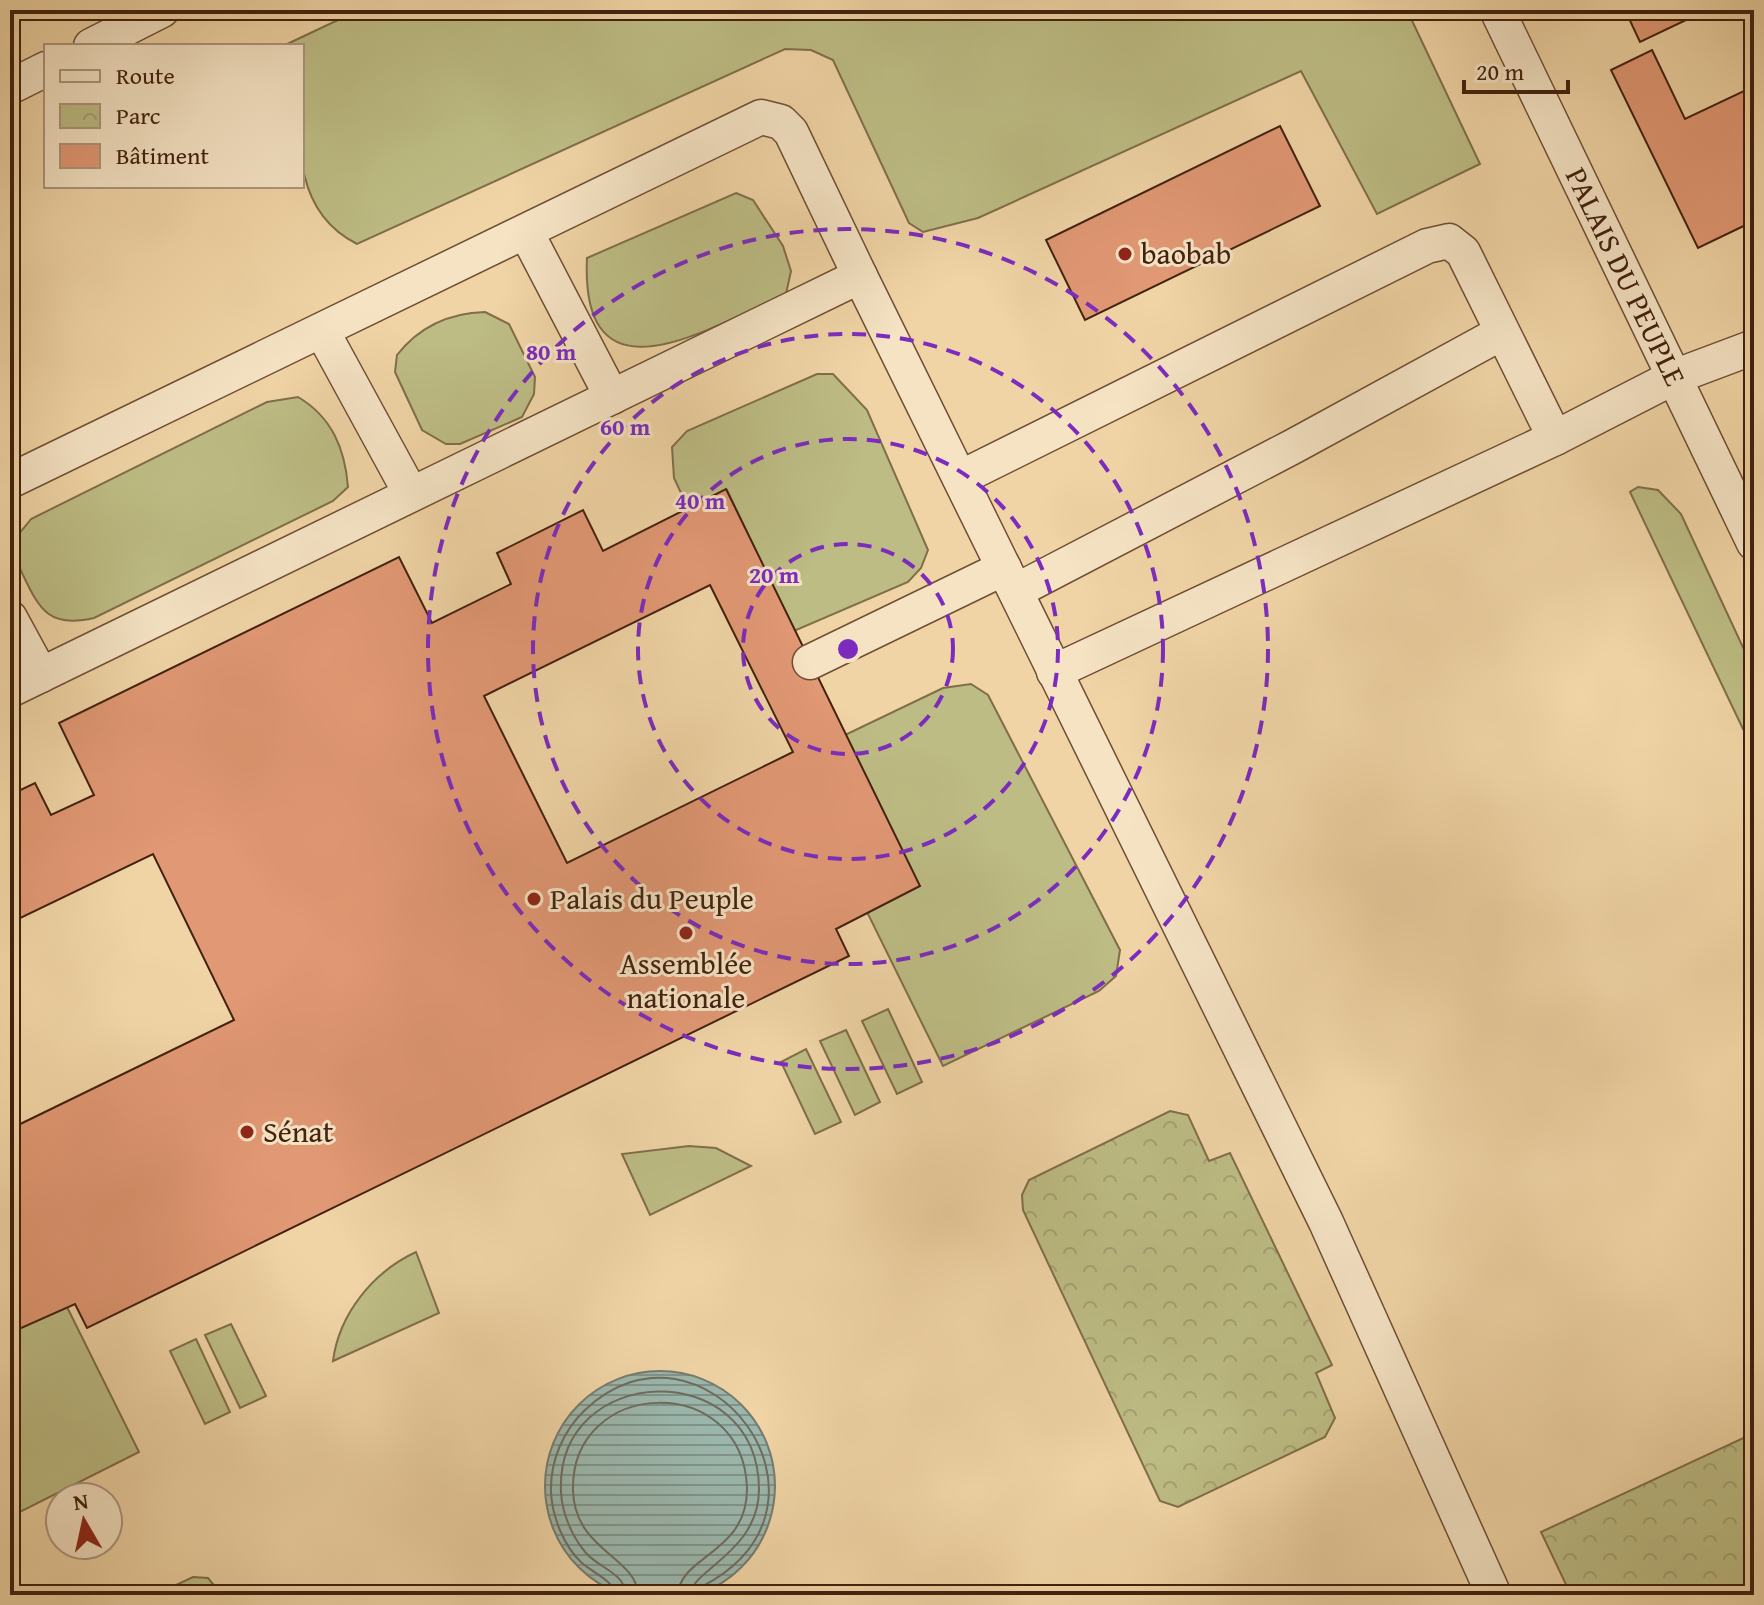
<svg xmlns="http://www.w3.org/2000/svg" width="1764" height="1605" font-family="'Gentium Book Plus',serif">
<defs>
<pattern id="park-crowns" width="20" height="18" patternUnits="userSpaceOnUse" patternTransform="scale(2)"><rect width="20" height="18" fill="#bdbc84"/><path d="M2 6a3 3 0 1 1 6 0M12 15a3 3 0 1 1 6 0" fill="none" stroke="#a4a171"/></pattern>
<pattern id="water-rules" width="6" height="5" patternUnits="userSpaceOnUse" patternTransform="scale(2)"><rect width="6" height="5" fill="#9bb7ad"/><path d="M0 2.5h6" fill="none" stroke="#80948b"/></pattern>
</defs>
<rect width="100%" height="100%" fill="#f0d4a5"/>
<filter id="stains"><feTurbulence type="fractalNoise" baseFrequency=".0025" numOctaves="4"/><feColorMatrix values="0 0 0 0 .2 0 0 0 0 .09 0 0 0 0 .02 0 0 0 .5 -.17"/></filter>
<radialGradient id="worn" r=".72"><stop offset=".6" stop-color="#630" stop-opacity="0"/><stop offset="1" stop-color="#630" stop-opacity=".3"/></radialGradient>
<g fill="#bdbc84" stroke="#806e4a" stroke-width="2">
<path d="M359,10h1048l73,154 -103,50 -76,-143 -323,147 -55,14 -14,-9 -76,-163 -22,-10 -26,-1 -428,195c-75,-38 -55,-126 -55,-198h-19z"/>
<path d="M736,193l17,7 30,46 8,25 -5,23c-76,33 -206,117 -199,-36z"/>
<path d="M485,312l24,12 26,53 -1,17 -12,23 -62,27h-14l-24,-14 -27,-58 2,-17c22,-28 52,-42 88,-43z"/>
<path d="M817,374h16l34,36 61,140 -7,18 -13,14 -114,49 -67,-141 -39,18 -14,-30 -2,-31 15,-16z"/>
<path d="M298,397c34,20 47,52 50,90l-15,14 -239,117c-44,10 -54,-7 -71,-43 -5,-10 -11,-23 -7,-36 2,-6 11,-14 15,-20l236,-117z"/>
<path d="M1638,487l20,3 23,24 73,157v51l-11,7 -113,-237z"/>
<path d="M971,684l17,11 132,255 -4,26 -17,15 -156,75 -76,-154 52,-26 -74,-151 98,-47z"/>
<path d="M888,1009l34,73 -25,12 -35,-73z"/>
<path d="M846,1030l34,72 -25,13 -35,-74z"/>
<path d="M806,1049l35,73 -26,12 -34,-72z"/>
<path d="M689,1146l27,2 35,18 -101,49 -28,-61z"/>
<path d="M416,1252l23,61 -106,48c6,-47 40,-89 83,-109z"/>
<path d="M66,1305l73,147 -129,65v-205z"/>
<path d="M231,1324l35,72 -26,12 -35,-73z"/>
<path d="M196,1339l34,73 -25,12 -35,-73z"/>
</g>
<g fill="url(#park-crowns)" stroke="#806e4a" stroke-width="2">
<path d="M1170,1111l18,4 21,46 21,-8 102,212 -16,8 19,45 -10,19 -147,70 -18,-6 -137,-291 -1,-15 7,-15z"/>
<path d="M1754,1433v162h-183l-30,-63z"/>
<path d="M193,1577l15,1 14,17h-67z"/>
</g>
<circle fill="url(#water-rules)" stroke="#777b6e" stroke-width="2" cx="660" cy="1486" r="115"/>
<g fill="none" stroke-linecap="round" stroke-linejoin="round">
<g stroke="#6e6c5e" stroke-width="2">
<path d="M616,1595c-2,-14 -24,-23 -34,-32 -18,-16 -30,-47 -31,-71 -1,-31 12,-61 34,-82 117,-111 275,93 118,176l-3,9"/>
<path d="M626,1595c-1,-22 -27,-27 -40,-42 -14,-16 -24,-40 -25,-61 -6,-130 197,-137 198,-3 0,63 -68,81 -69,106"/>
<path d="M638,1595c-1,-38 -63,-44 -65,-104 -3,-114 170,-120 174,-3 1,65 -68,68 -69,107"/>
</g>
</g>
<g fill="#e19874" stroke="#42210f" stroke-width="2" fill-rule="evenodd">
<path d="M1625,10h82l-67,32z"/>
<path d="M1652,50l33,69 61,-29 8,17v114l-56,27 -87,-178z"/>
<path d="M1280,126l40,80 -235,114 -39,-80z"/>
<path d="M726,489l194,397 -84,43 13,27 -762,372 -12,-24 -56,25 -9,-17v-183l224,-109 -81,-166 -143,69v-128l25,-12 16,32 43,-20 -35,-72 340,-166 33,66 79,-39 -14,-31 86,-43 20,41zM710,585l83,167 -226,111 -83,-167z"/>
</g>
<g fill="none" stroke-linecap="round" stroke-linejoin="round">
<g stroke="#6e4e34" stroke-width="37">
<g id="minor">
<path id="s1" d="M1497,10l257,533"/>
<path d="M91,46l71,-36"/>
<path d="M10,87l36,-18"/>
<path d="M526,232l86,165"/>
<path d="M322,331l89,163"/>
<path d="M1555,438l119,-61 80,-30"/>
<path d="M960,478l467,-232 22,-5 14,11 92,186 -501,234"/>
<path d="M10,481l751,-364 20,5 10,10 69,144"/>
<path d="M1016,591l278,-145 207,-113"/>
<path d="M10,618l31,57"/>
<path d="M810,662l194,-94"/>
<path d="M10,690l850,-414 466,946 168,373"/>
</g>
</g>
<use href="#minor" stroke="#f5e3c4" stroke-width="34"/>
</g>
<g fill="none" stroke="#7b2cbf" stroke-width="4" stroke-dasharray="14 10">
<circle cx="848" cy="649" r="105"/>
<circle cx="848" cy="649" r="210"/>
<circle cx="848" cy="649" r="315"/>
<circle cx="848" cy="649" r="420"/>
</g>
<g fill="#8f2418" stroke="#f5e3c4" stroke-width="3">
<circle cx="1125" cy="254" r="8"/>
<circle cx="534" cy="899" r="8"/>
<circle cx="686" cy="933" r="8"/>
<circle cx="247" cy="1132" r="8"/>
</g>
<g text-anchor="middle" stroke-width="6" stroke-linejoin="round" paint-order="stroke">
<g font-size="30" fill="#42210f" stroke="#f5e3c4" text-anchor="start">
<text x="1141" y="264">baobab</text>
<text x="550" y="909">Palais du Peuple</text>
<text x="686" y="974" text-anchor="middle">Assemblée<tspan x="686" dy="34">nationale</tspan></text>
<text x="263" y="1142">Sénat</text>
</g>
<g font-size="30" fill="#42210f" stroke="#f5e3c4">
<text dy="10" stroke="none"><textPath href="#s1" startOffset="296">PALAIS DU PEUPLE</textPath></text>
</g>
</g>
<circle cx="848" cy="649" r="12" fill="#7b2cbf" stroke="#f5e3c4" stroke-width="4"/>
<g font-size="24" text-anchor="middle" font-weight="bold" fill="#7b2cbf" stroke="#f5e3c4" stroke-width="6" stroke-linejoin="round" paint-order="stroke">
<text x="551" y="360">80 m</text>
<text x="625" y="435">60 m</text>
<text x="700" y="509">40 m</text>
<text x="774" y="583">20 m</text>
</g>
<rect width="1764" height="1605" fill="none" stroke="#f0d4a5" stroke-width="40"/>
<rect x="12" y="12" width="1740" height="1581" fill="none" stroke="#42210f" stroke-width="4"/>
<rect x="20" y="20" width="1724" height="1565" fill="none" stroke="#42210f" stroke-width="2"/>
<rect x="44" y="44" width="260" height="144" fill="#f5e3c4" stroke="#ad957c" stroke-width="2"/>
<rect x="60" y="70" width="40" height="12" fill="#f5e3c4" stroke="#ad957c" stroke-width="2"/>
<text x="116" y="84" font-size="24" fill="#42210f">Route</text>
<rect x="60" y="104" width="40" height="24" fill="url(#park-crowns)" stroke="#ad957c" stroke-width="2"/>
<text x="116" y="124" font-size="24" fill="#42210f">Parc</text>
<rect x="60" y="144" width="40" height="24" fill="#e19874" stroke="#ad957c" stroke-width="2"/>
<text x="116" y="164" font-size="24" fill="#42210f">Bâtiment</text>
<g transform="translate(84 1521) rotate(351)"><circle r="38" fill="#f5e3c4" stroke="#ad957c" stroke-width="2"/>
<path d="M0-6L14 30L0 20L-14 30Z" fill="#8f2418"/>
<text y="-12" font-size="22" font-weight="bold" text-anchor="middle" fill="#42210f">N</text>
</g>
<path d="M1464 80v12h104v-12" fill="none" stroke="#42210f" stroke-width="4"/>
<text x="1476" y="80" font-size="24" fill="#42210f" stroke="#f5e3c4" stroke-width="6" paint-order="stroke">20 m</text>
<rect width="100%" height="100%" filter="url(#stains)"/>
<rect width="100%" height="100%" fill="url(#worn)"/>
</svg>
